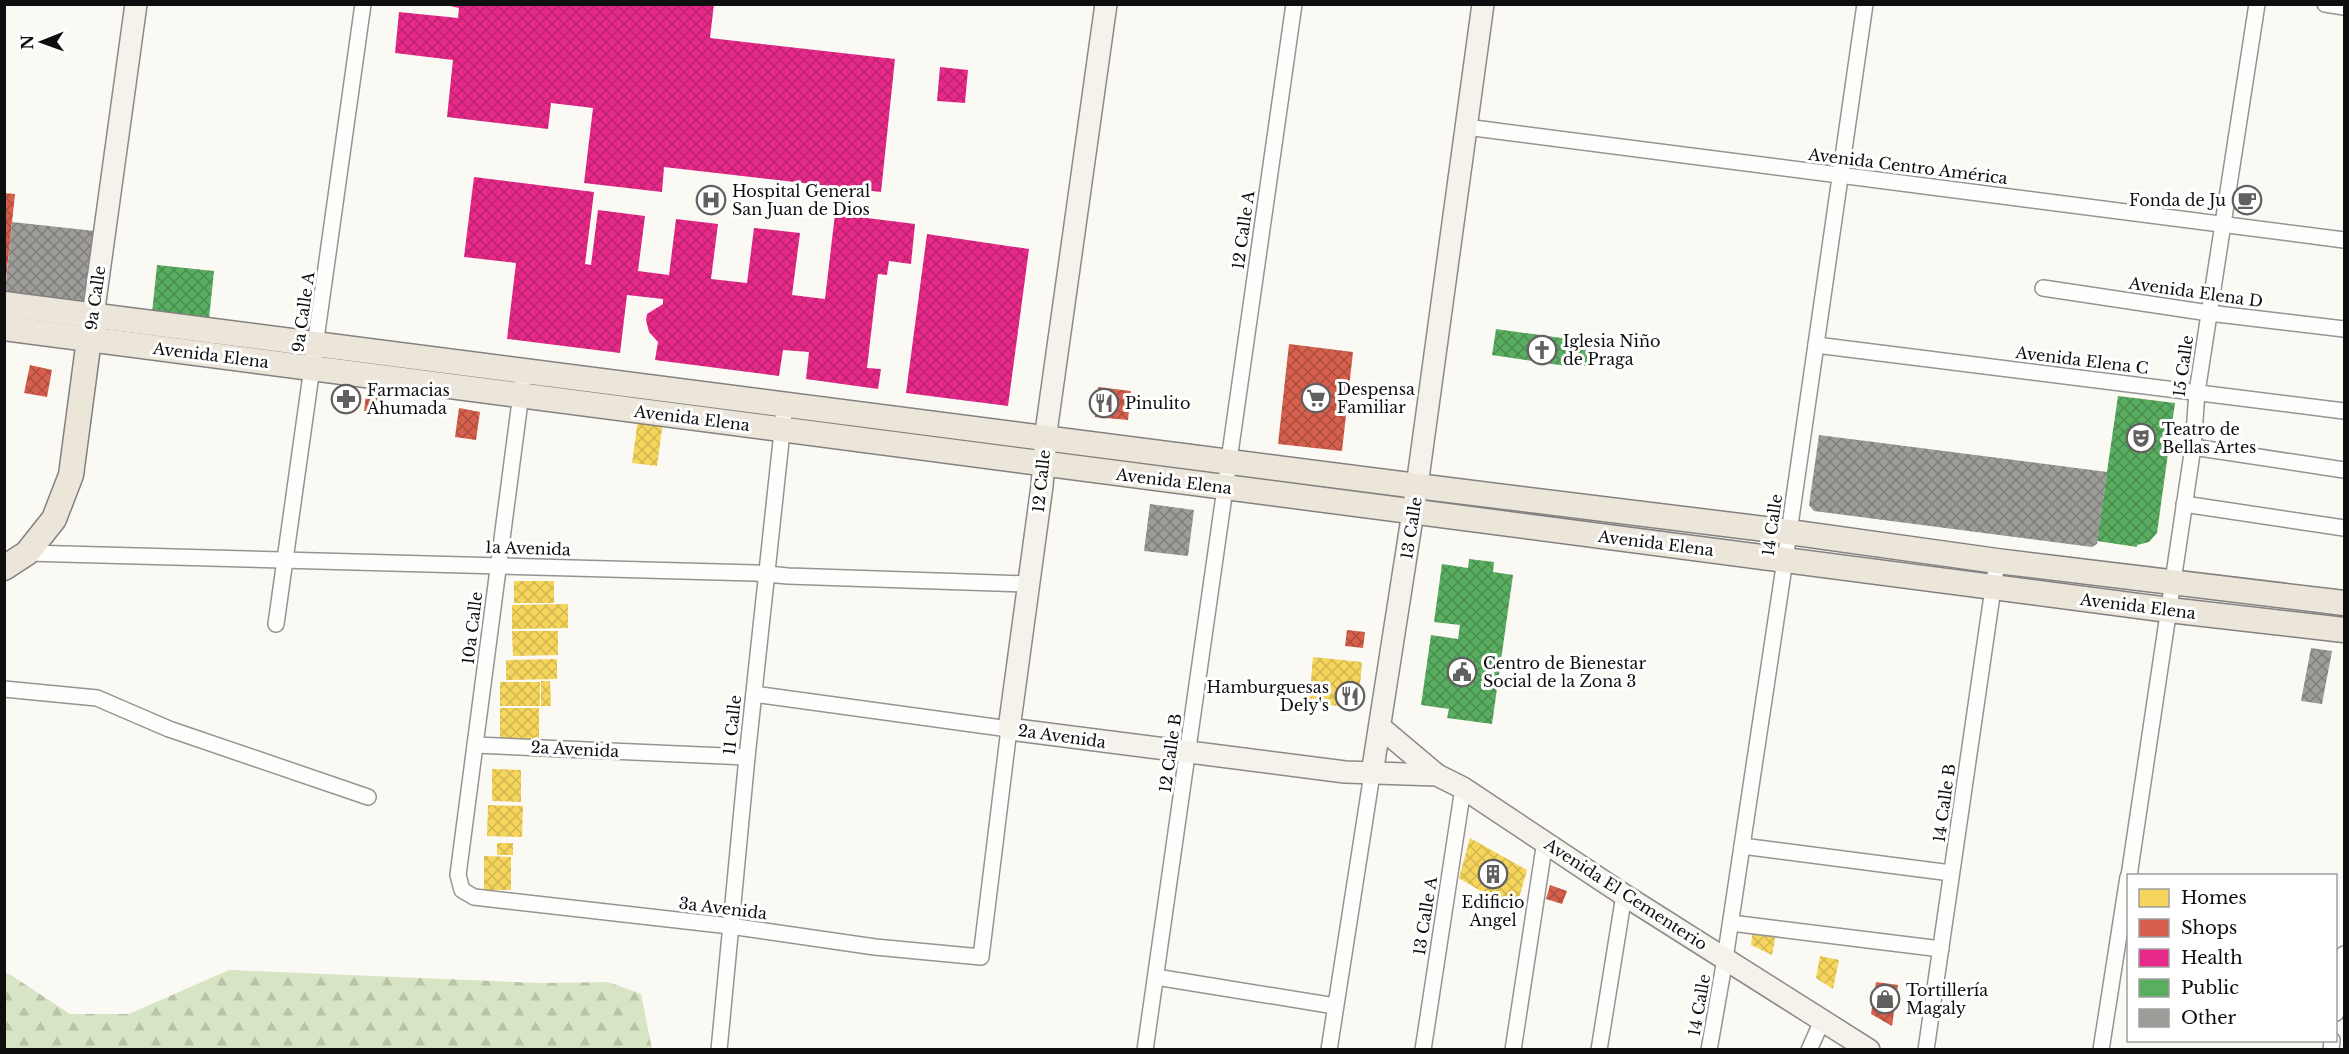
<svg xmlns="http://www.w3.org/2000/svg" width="2349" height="1054" font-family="'Libre Baskerville',serif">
<defs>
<pattern id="forest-firs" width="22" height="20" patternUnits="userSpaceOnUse" patternTransform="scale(1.5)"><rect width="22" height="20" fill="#d8e5c4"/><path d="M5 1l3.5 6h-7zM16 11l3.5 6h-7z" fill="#b8c3a7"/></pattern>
<pattern id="homes-cross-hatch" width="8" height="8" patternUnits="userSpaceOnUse" patternTransform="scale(1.5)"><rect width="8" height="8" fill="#f6d55c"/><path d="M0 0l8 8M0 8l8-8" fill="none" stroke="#d2b64f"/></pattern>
<pattern id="shops-cross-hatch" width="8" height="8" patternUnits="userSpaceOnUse" patternTransform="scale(1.5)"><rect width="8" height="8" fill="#d6604d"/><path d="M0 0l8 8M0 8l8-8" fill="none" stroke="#ac4e3e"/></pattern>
<pattern id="health-cross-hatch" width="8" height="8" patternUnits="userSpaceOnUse" patternTransform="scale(1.5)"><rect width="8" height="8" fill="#e7298a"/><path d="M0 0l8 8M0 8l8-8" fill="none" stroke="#ba226f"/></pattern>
<pattern id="public-cross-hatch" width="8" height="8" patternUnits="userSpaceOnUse" patternTransform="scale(1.5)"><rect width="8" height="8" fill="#5aae61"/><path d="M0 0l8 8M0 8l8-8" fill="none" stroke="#498c4e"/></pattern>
<pattern id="building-cross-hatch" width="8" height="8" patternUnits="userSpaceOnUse" patternTransform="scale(1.5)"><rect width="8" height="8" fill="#9e9c99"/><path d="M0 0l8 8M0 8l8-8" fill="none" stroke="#7f7e7b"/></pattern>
</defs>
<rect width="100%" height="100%" fill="#fbf9f4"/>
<path fill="url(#forest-firs)" d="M229,970l310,13 69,-1 33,12 11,55h-647v-76l6,2 59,39h59z"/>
<g fill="url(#homes-cross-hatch)">
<path d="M638,419l25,3 -6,44 -25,-3z"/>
<rect x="514" y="581" width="40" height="22"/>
<path d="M568,604v24l-56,1v-24z"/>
<path d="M512,631h46v24l-45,1z"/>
<path d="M1313,657l49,5 -4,46 -49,-5z"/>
<path d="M557,659v20l-51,1v-20z"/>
<path d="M541,681h9l1,25h-10z"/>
<rect x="500" y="682" width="40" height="24"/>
<rect x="500" y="708" width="39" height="31"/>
<path d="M492,769l29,1v32l-29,-1z"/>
<path d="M488,805l35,1 -1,31 -35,-1z"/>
<path d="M1470,838l57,32 -12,42 -56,-34z"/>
<rect x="497" y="843" width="16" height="12"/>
<path d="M484,856l27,1v33h-27z"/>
<path d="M1753,929l23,4 -4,22 -21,-10z"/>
<path d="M1820,956l19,4 -6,29 -17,-11z"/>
</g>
<g fill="url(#shops-cross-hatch)">
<path d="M4,193l11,1 -9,86h-2z"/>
<path d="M1289,344l64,8 -11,99 -64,-7z"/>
<path d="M30,365l22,5 -5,27 -23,-4z"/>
<path d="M1098,387l33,4 -3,29 -33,-3z"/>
<path d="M340,391l12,1 -1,15 -12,-1z"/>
<path d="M366,395l14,2 -2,16 -14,-2z"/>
<path d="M459,408l21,4 -4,28 -21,-3z"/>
<path d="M1347,630l18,2 -2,16 -18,-2z"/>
<path d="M1550,885l17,6 -5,13 -16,-5z"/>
<path d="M1876,982l22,3 -6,41 -21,-12z"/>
</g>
<g fill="url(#health-cross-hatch)">
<path d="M441,4h273l-4,34 185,21 -14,133 -217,-25 -2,25 -78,-9 9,-75 -42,-5 -3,26 -101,-12 6,-57 -58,-7 4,-41 59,6 1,-10z"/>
<path d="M940,67l28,3 -3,33 -28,-2z"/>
<path d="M474,177l120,15 -9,72 6,1 7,-55 47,6 -7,55 31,4 7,-56 42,5 -7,55 36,4 7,-55 46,5 -8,62 33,4 10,-85 80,10 -4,40 -22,-3 -2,14 -9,-1 -11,94 14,1 -3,20 -72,-10 3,-27 -26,-2 -4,26 -124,-16 3,-18 -9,-10 -3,-12 1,-6 16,-10v-5l-36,-4 -7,58 -113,-14 9,-76 -52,-6z"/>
<path d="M927,234l102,15 -21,157 -102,-13z"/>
</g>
<g fill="url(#public-cross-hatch)">
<path d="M157,265l57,6 -5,48 -57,-6z"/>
<path d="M1496,329l80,11v3l17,2 -3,22 -17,-3v3l-81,-12z"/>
<path d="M2118,396l57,7 -18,130 -8,9 -12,3v2l-40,-6z"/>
<path d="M1469,559l25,3 -1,10 20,3 -21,149 -45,-6 2,-9 -28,-4 10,-70 27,4 2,-14 -26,-3 8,-58 26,4z"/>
</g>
<g fill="url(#building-cross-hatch)">
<path d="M12,222l83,9 -8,70 -82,-8z"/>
<path d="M1819,435l288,37 -10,72 -5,3 -278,-36 -5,-6z"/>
<path d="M1150,504l44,6 -6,46 -44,-5z"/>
<path d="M2311,648l21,3 -10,53 -21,-3z"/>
</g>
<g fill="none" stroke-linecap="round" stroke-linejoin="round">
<g stroke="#959492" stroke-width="18">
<g id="street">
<path d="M2325,4l19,3"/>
<path d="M1466,127l878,113"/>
<path d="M2043,288l166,25 135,16"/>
<path d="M1816,345l528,66"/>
<path d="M522,386l-64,489 4,15 12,7 256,29 145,21 106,10 28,-228 -255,-35"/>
<path d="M2193,447l151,23"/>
<path d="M2184,504l160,24"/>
<path d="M27,553l728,20 33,3 240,8"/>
<path d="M276,624l87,-620"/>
<path d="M4,689l93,9 72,31 199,68"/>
<path d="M475,745l272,12"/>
<path d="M1742,846l209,27"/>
<path d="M2129,876l64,-429 4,-55 60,-388"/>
<path d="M1731,923l210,26"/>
<path d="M1156,977l179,29"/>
<path d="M2336,1013l8,-59"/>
<path d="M719,1050l28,-293 38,-353"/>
<path d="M1145,1050l149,-1046"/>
<path d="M1329,1050l43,-276"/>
<path d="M1423,1050l40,-262"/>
<path d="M1513,1050l32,-209"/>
<path d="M1599,1050l25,-155"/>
<path d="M1709,1050l16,-91 60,-399 80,-556"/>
<path d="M1809,1050l13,-29"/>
<path d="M1926,1050l71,-489"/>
<path d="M2101,1050l27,-173"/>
<path d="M2331,1050l1,-10"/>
</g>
</g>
<g stroke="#8b8a88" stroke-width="24">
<g id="secondary">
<path d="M1106,4l-59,421 -5,61 -33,243 336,43 92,3 26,13 161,107 245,155"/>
<path d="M93,316l43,-312"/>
<path d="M1380,727l57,48"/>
<path d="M1372,774l45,-288 66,-482"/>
</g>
</g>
<g stroke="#82817f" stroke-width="27">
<g id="primary">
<path d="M4,304l1413,182 372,46 208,29 347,42"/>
<path d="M4,328l2165,282 175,20"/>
<path d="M4,568l23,-15 27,-34 17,-44 20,-151"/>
</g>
</g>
<use href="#street" stroke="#fefefd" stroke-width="15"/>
<use href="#secondary" stroke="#f4f2eb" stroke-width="21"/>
<use href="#primary" stroke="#ebe5da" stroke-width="24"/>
</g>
<defs>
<g id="hospital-ring" transform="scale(1.5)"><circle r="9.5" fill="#fff" stroke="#61605e" stroke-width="1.5"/><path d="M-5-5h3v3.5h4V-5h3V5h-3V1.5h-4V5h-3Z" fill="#61605e"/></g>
<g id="cafe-ring" transform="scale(1.5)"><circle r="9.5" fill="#fff" stroke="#61605e" stroke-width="1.5"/><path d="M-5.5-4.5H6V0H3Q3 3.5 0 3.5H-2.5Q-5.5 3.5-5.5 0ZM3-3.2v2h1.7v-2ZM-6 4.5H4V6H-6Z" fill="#61605e"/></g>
<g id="church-ring" transform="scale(1.5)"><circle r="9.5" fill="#fff" stroke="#61605e" stroke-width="1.5"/><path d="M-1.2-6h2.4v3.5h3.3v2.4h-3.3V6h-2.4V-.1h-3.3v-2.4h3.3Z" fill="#61605e"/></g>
<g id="supermarket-ring" transform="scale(1.5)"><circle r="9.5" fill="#fff" stroke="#61605e" stroke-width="1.5"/><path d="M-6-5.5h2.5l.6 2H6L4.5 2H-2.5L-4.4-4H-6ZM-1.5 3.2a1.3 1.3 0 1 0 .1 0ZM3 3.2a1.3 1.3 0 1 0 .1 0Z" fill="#61605e"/></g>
<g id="pharmacy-ring" transform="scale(1.5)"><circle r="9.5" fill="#fff" stroke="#61605e" stroke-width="1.5"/><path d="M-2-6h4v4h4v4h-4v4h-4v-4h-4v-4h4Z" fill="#61605e"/></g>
<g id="restaurant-ring" transform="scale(1.5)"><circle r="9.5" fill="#fff" stroke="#61605e" stroke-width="1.5"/><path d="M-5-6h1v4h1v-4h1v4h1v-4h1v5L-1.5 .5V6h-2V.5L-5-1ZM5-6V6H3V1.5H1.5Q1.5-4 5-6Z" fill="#61605e"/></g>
<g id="theatre-ring" transform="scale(1.5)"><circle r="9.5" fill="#fff" stroke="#61605e" stroke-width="1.5"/><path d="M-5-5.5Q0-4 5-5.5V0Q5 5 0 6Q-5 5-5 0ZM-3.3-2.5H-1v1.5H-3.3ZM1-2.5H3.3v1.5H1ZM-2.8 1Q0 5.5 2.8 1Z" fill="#61605e"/></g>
<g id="civic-ring" transform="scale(1.5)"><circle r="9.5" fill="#fff" stroke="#61605e" stroke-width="1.5"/><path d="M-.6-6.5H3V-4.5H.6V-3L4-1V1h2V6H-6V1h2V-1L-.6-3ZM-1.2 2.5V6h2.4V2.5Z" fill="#61605e"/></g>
<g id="building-ring" transform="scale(1.5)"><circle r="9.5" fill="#fff" stroke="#61605e" stroke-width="1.5"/><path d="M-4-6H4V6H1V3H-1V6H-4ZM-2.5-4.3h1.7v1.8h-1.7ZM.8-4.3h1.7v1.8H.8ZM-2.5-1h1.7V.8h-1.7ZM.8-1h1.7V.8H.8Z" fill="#61605e"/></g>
<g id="shop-ring" transform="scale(1.5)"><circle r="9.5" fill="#fff" stroke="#61605e" stroke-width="1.5"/><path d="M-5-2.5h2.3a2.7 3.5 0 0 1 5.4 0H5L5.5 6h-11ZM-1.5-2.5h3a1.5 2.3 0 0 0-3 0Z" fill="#61605e"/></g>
</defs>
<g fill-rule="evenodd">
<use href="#hospital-ring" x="711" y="200"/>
<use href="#cafe-ring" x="2247" y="200"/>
<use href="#church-ring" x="1542" y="350"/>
<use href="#supermarket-ring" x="1316" y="398"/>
<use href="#pharmacy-ring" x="346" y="399"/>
<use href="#restaurant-ring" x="1104" y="403"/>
<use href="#theatre-ring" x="2141" y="438"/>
<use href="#civic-ring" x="1462" y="672"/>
<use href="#restaurant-ring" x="1350" y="696"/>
<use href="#building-ring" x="1493" y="874"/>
<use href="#shop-ring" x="1885" y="999"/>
</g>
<g text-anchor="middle" stroke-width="6" stroke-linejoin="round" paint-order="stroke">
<g font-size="16" fill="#0e0e0e" stroke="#fff">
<text transform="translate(1908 166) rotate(7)" y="6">Avenida Centro América</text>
<text transform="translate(1243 230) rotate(-82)" y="6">12 Calle A</text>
<text transform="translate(2196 292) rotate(8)" y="6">Avenida Elena D</text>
<text transform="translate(95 298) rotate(-82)" y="6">9a Calle</text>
<text transform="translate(303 312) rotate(-82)" y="6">9a Calle A</text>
<text transform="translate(211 355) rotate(7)" y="6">Avenida Elena</text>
<text transform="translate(2082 360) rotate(7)" y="6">Avenida Elena C</text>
<text transform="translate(2183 366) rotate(-82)" y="6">15 Calle</text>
<text transform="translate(692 418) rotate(7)" y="6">Avenida Elena</text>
<text transform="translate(1041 481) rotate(-84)" y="6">12 Calle</text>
<text transform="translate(1174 481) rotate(7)" y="6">Avenida Elena</text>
<text transform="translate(1772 525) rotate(-82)" y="6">14 Calle</text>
<text transform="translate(1411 528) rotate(-81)" y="6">13 Calle</text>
<text transform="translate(1656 543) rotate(7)" y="6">Avenida Elena</text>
<text transform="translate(528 548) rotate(2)" y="6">1a Avenida</text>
<text transform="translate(2138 606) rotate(7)" y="6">Avenida Elena</text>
<text transform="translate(472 628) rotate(-83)" y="6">10a Calle</text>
<text transform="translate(732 725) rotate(-84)" y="6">11 Calle</text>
<text transform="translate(1062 736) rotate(8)" y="6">2a Avenida</text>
<text transform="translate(575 749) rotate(3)" y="6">2a Avenida</text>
<text transform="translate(1170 753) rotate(-82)" y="6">12 Calle B</text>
<text transform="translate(1944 803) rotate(-82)" y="6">14 Calle B</text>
<text transform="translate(1626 894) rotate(33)" y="6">Avenida El Cementerio</text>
<text transform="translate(723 908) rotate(7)" y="6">3a Avenida</text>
<text transform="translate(1425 916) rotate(-81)" y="6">13 Calle A</text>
<text transform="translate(1699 1005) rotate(-80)" y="6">14 Calle</text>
</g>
<g font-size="16" fill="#0e0e0e" stroke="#fff" text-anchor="start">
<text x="732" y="197">Hospital General<tspan x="732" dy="18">San Juan de Dios</tspan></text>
<text x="2226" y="206" text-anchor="end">Fonda de Ju</text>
<text x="1563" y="347">Iglesia Niño<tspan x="1563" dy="18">de Praga</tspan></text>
<text x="1337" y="395">Despensa<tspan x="1337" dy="18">Familiar</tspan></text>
<text x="367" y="396">Farmacias<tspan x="367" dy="18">Ahumada</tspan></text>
<text x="1125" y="409">Pinulito</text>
<text x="2162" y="435">Teatro de<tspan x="2162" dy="18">Bellas Artes</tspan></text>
<text x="1483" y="669">Centro de Bienestar<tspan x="1483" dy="18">Social de la Zona 3</tspan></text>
<text x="1329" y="693" text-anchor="end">Hamburguesas<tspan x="1329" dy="18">Dely's</tspan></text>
<text x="1493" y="908" text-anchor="middle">Edificio<tspan x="1493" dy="18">Angel</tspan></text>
<text x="1906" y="996">Tortillería<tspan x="1906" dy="18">Magaly</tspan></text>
</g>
</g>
<rect width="2349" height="1054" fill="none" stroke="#0e0e0e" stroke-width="12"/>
<rect x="2127" y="874" width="210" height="168" fill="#ffffff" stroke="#9f9f9f" stroke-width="1.5"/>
<rect x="2139" y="889" width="30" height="18" fill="#f6d55c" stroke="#9f9f9f" stroke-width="1.5"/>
<text x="2181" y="904" font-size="18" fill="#0e0e0e">Homes</text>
<rect x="2139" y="919" width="30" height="18" fill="#d6604d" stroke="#9f9f9f" stroke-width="1.5"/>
<text x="2181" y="934" font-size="18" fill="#0e0e0e">Shops</text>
<rect x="2139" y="949" width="30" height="18" fill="#e7298a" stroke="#9f9f9f" stroke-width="1.5"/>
<text x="2181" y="964" font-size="18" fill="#0e0e0e">Health</text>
<rect x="2139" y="979" width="30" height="18" fill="#5aae61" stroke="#9f9f9f" stroke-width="1.5"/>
<text x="2181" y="994" font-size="18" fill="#0e0e0e">Public</text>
<rect x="2139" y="1009" width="30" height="18" fill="#9e9c99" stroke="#9f9f9f" stroke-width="1.5"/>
<text x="2181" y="1024" font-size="18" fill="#0e0e0e">Other</text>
<g transform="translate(42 42) rotate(269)" stroke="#ffffff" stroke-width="4.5" paint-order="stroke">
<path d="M0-4.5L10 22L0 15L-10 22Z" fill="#0e0e0e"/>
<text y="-9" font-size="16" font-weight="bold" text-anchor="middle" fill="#0e0e0e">N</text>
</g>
</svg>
